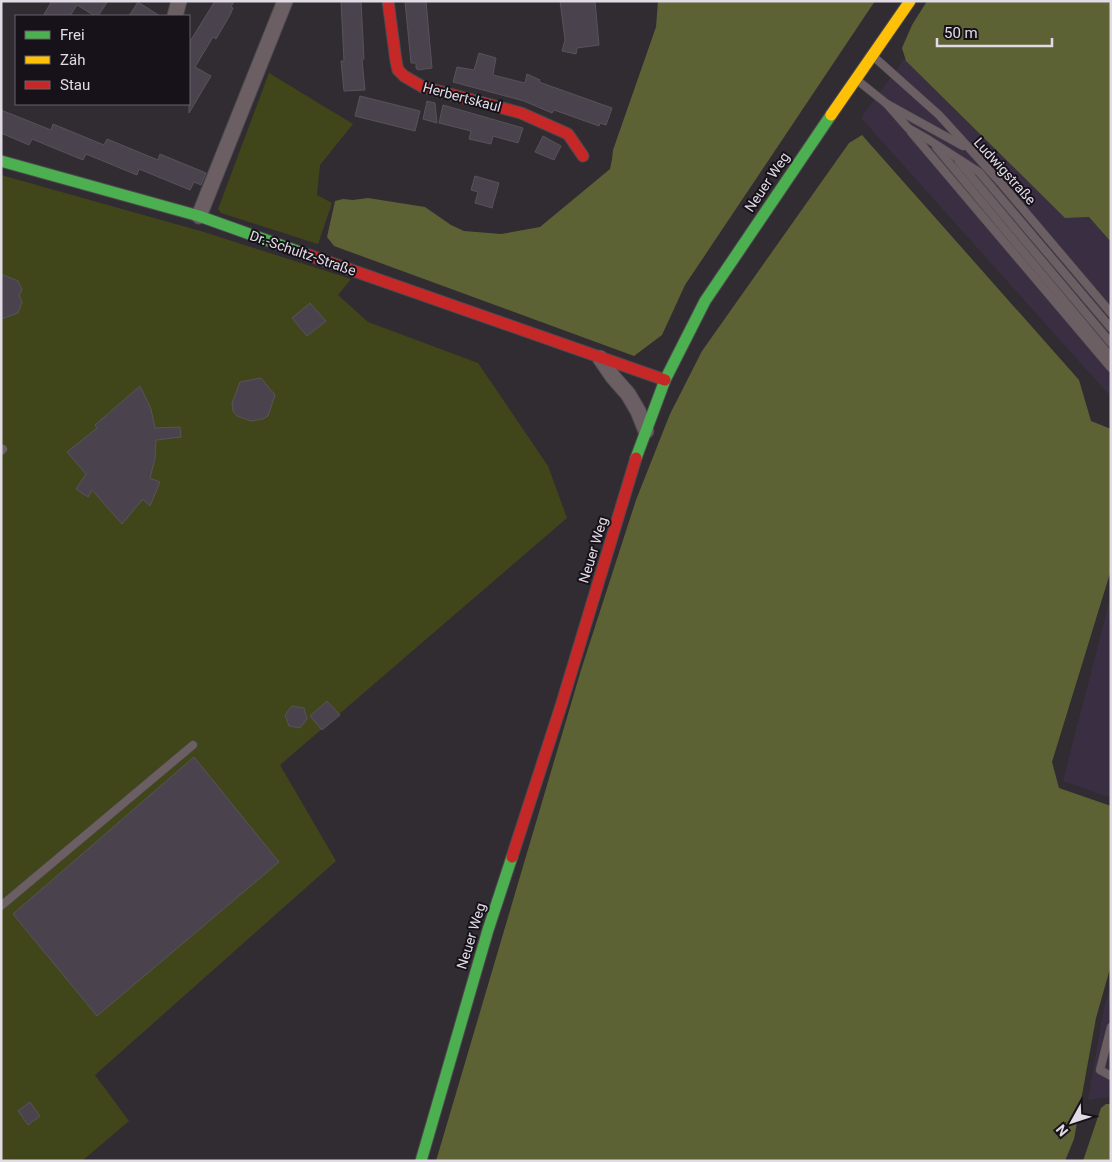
<svg xmlns="http://www.w3.org/2000/svg" width="1112" height="1162" font-family="Roboto,sans-serif">
<rect width="100%" height="100%" fill="#302c32"/>
<g fill="#3a2f42">
<path d="M904,59l161,159 24,-1 22,25v155l-250,-279z"/>
<path d="M1111,595v203l-48,-17z"/>
<path d="M1111,985v112l-23,3 16,-92z"/>
</g>
<g fill="#41461a">
<path d="M269,73l84,51 -33,41 -3,30 15,8 -14,41 -97,-31 -3,-4z"/>
<path d="M1,175l203,57 147,47 -13,16 30,27 110,41 70,103 19,52 -287,247 56,96 -241,214 34,46 -47,40h-81z"/>
</g>
<g fill="#5d6235">
<path d="M658,1h217l-190,284 -23,50 -28,21 -300,-110 -7,-9 8,-36 8,-2 10,1 15,-2 57,9 26,18 13,6 37,3 39,-7 70,-58 2,-10 1,-9 43,-123z"/>
<path d="M927,1h184v241l-22,-25 -24,1 -159,-157 -4,-13 10,-23z"/>
<path d="M862,135l217,245 12,41 20,8v141l-59,192 7,26 52,18v159l-15,53 -22,121 -9,22h-629l145,-491 55,-170 34,-86 32,-63 147,-208z"/>
<path d="M1106,1104h5v57h-28l18,-53z"/>
</g>
<g fill="#4a434e" stroke="#575359">
<path d="M52,1h56l-10,15h-3l-18,-11 -7,11h-27z"/>
<path d="M215,1h19l-3,6 2,1 -3,7 -14,24 -3,-2 -18,30 16,9 -22,37v-70z"/>
<path d="M341,1h20l3,58 -2,1 3,30 -21,1 -3,-30h3z"/>
<path d="M405,1h21l6,67 -14,2 -2,-2v-5h-5z"/>
<path d="M560,1h35l4,44 -22,3 -1,6 -14,-3 3,-11z"/>
<path d="M138,2l22,14h-31z"/>
<path d="M479,53l17,5 -3,17 32,8 2,-9 13,6 -1,2 73,26 -6,17 -6,-2 -1,3 -45,-16 -2,3 -28,-12 -71,-19 4,-15 17,3z"/>
<path d="M360,96l60,15 -5,20 -60,-15z"/>
<path d="M427,101l8,2 2,20 -14,-4z"/>
<path d="M443,105l80,23 -5,15 -25,-7 -2,8 -22,-5 2,-8 -32,-8z"/>
<path d="M1,110l50,20 2,-6 51,21 3,-6 51,21 2,-6 46,19 -5,12 -7,-3 -4,8 -51,-21 -2,6 -51,-21 -3,6 -51,-21 -3,6 -28,-12z"/>
<path d="M543,136l18,10 -7,14 -19,-8z"/>
<path d="M475,176l24,7 -7,25 -17,-5 3,-11 -7,-2z"/>
<path d="M1,274l17,7 4,9 -3,5 3,7 -4,11 -17,6z"/>
<path d="M310,303l16,18 -19,15 -15,-18z"/>
<path d="M261,378l14,17 -7,21 -5,3 -12,2 -14,-5 -4,-5 -1,-8 8,-21z"/>
<path d="M140,386l11,23 4,19 25,-1 1,10 -25,3 -1,19 -5,19 10,4 -10,24 -7,-7 -21,25 -30,-34 -4,7 -12,-8 10,-15 -19,-22 30,-24 -2,-3z"/>
<path d="M327,701l13,14 -18,15 -12,-14z"/>
<path d="M292,706l12,2 3,11 -7,9 -11,-2 -4,-11z"/>
<path d="M194,757l85,105 -182,154 -84,-102z"/>
<path d="M30,1102l10,14 -12,9 -10,-14z"/>
</g>
<g fill="none" stroke-linecap="round" stroke-linejoin="round">
<g stroke="#4c494e" stroke-width="9">
<g id="lane">
<path d="M873,56l66,59 61,67 111,131"/>
<path d="M857,80l30,24 76,42"/>
<path d="M887,104l21,24 21,12 50,32 132,156"/>
<path d="M911,132l200,236"/>
<path d="M936,147l175,210"/>
<path d="M959,162l152,181"/>
<path d="M1,451l2,-2"/>
<path d="M1,906l192,-161"/>
<path d="M1111,1027l-11,43 11,6"/>
</g>
</g>
<g stroke="#4c494e" stroke-width="17">
<g id="street">
<path d="M175,16l4,-15"/>
<path d="M199,216l86,-215"/>
<path d="M600,358l13,19 15,17 10,17 8,20"/>
</g>
</g>
<g stroke="#4c494e" stroke-width="13">
<g id="fast">
<path d="M1,161l198,55 101,36"/>
<path d="M636,458l29,-78 40,-79 126,-186"/>
<path d="M421,1161l67,-231 24,-73"/>
</g>
</g>
<g stroke="#4c494e" stroke-width="13">
<path id="slow" d="M831,115l79,-114"/>
</g>
<g stroke="#4c494e" stroke-width="13">
<g id="jam">
<path d="M388,1l8,60 2,9 6,6 19,11 98,26 47,21 15,22"/>
<path d="M300,252l365,128"/>
<path d="M512,857l49,-151 75,-248"/>
</g>
</g>
<use href="#lane" stroke="#6c5f63" stroke-width="8"/>
<use href="#street" stroke="#6c5f63" stroke-width="15"/>
<use href="#fast" stroke="#4caf50" stroke-width="11"/>
<use href="#slow" stroke="#ffc107" stroke-width="11"/>
<use href="#jam" stroke="#c62828" stroke-width="11"/>
</g>
<g text-anchor="middle" stroke-width="4" stroke-linejoin="round" paint-order="stroke">
<g font-size="14" fill="#e1dbe5" stroke="#171219">
<text transform="translate(462 97) rotate(15)" y="5">Herbertskaul</text>
<text transform="translate(1005 171) rotate(48)" y="5">Ludwigstraße</text>
<text transform="translate(767 182) rotate(-56)" y="5">Neuer Weg</text>
<text transform="translate(303 253) rotate(19)" y="5">Dr.-Schultz-Straße</text>
<text transform="translate(593 550) rotate(-73)" y="5">Neuer Weg</text>
<text transform="translate(471 936) rotate(-73)" y="5">Neuer Weg</text>
</g>
</g>
<rect width="1112" height="1162" fill="none" stroke="#e1dbe5" stroke-width="5"/>
<rect x="15" y="15" width="175" height="90" fill="#171219" stroke="#68626b"/>
<rect x="25" y="31" width="25" height="8" fill="#4caf50" stroke="#68626b"/>
<text x="60" y="40" font-size="15" fill="#e1dbe5">Frei</text>
<rect x="25" y="56" width="25" height="8" fill="#ffc107" stroke="#68626b"/>
<text x="60" y="65" font-size="15" fill="#e1dbe5">Zäh</text>
<rect x="25" y="81" width="25" height="8" fill="#c62828" stroke="#68626b"/>
<text x="60" y="90" font-size="15" fill="#e1dbe5">Stau</text>
<g transform="translate(1072 1122) rotate(230)" stroke="#171219" stroke-width="4" paint-order="stroke">
<path d="M0-4L9 19L0 12L-9 19Z" fill="#e1dbe5"/>
<text y="-8" font-size="14" font-weight="bold" text-anchor="middle" fill="#e1dbe5">N</text>
</g>
<path d="M937 38v8h115v-8" fill="none" stroke="#e1dbe5" stroke-width="2.5"/>
<text x="944" y="38" font-size="15" fill="#e1dbe5" stroke="#171219" stroke-width="4" paint-order="stroke">50 m</text>
</svg>
